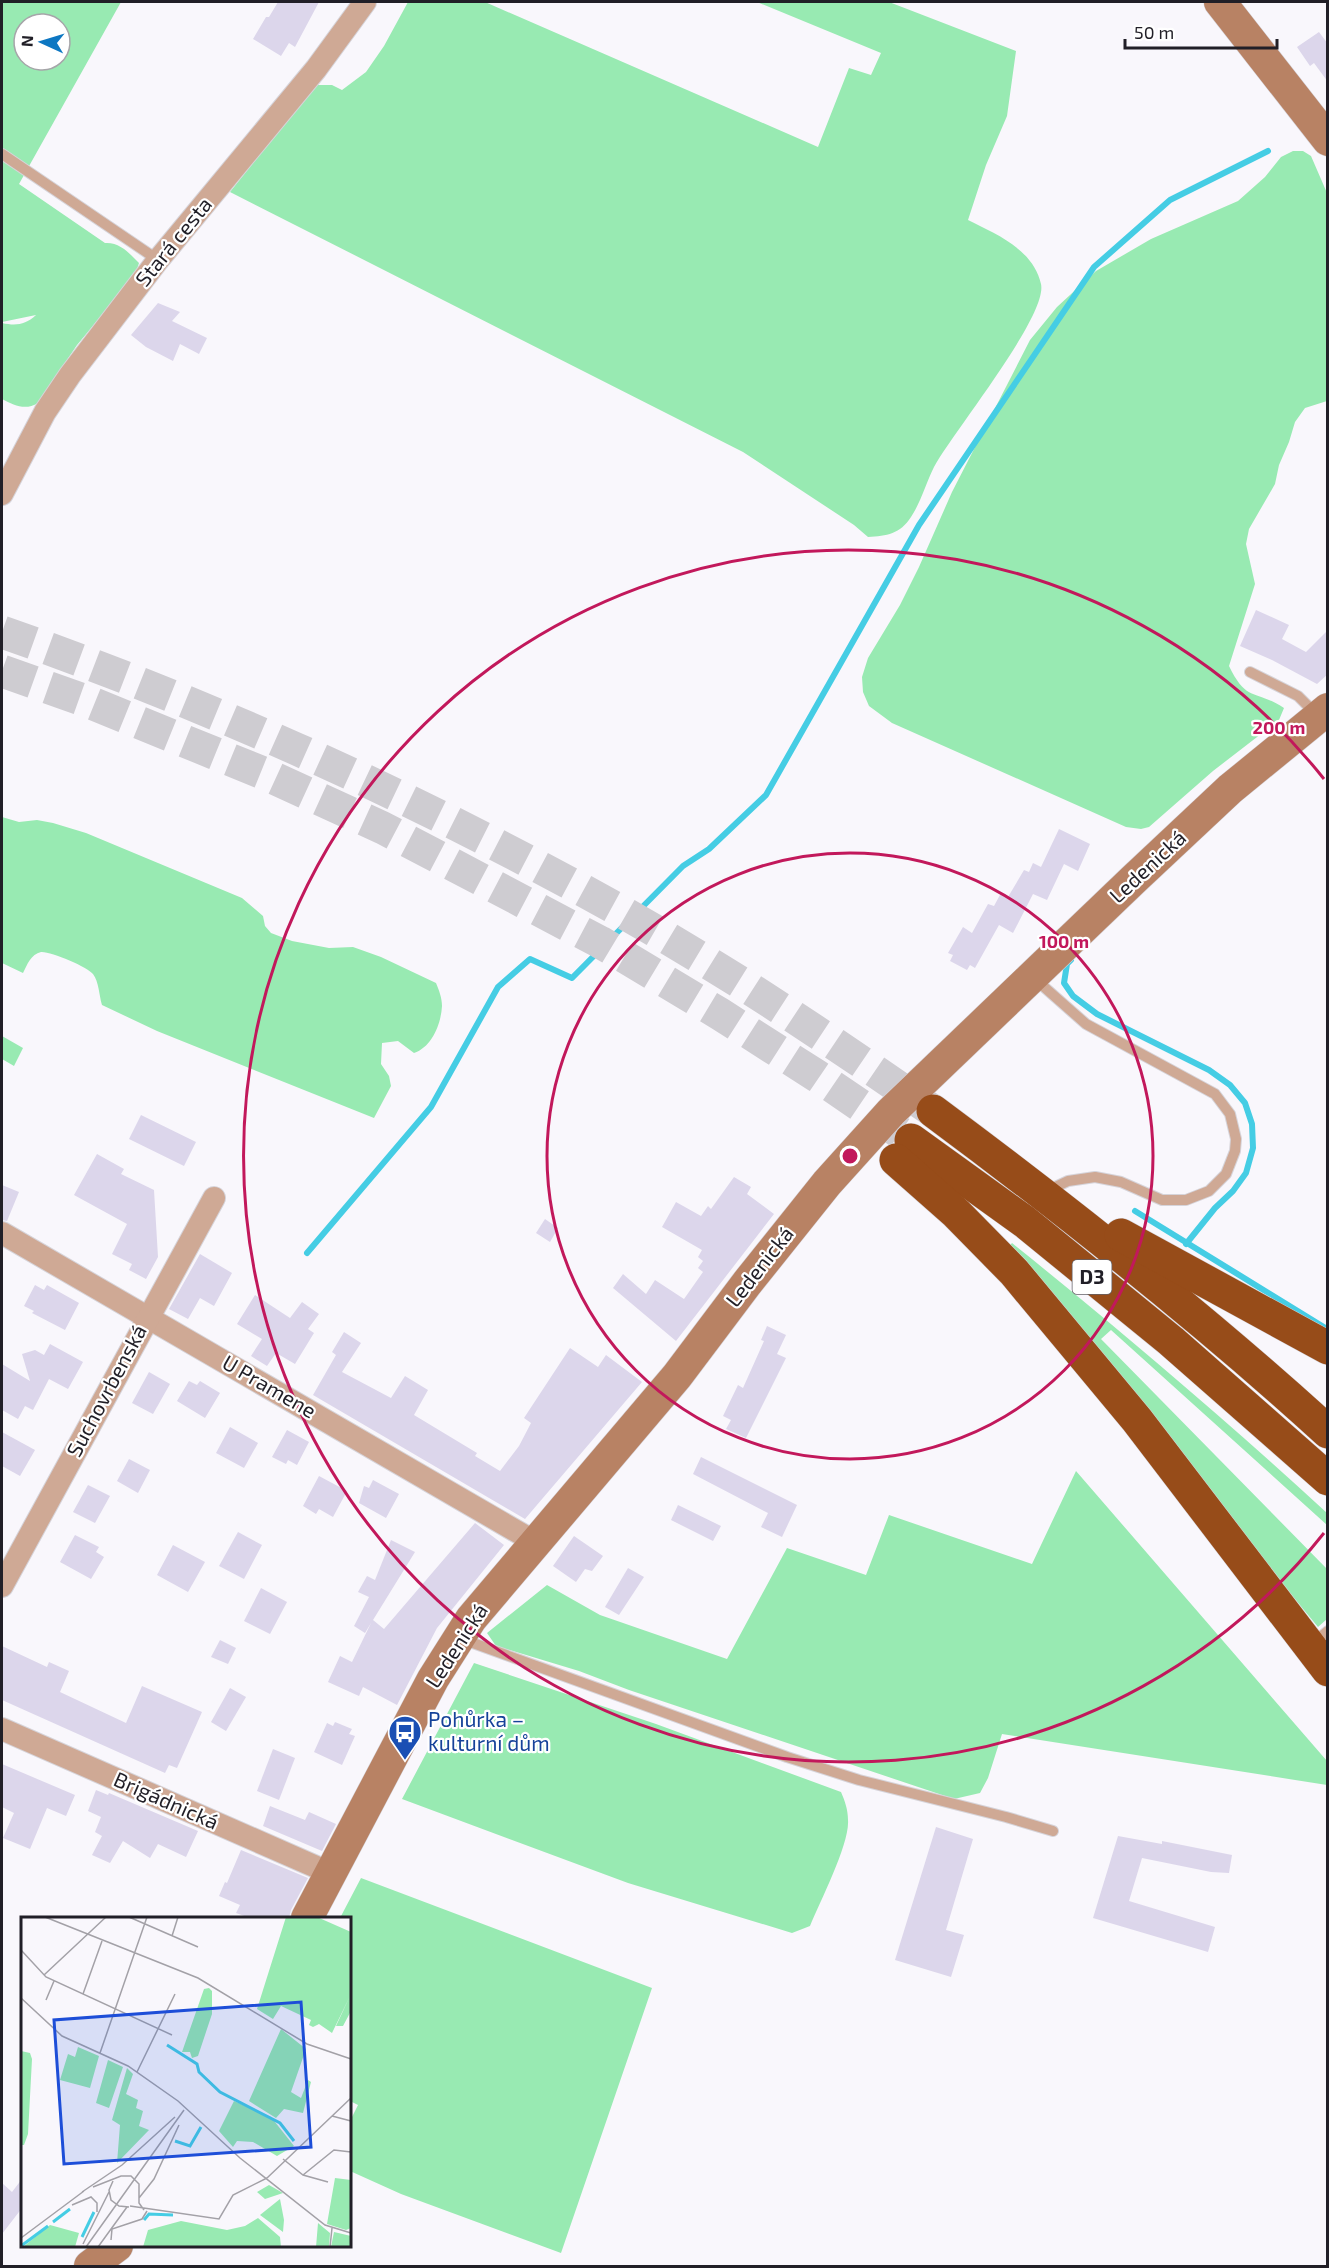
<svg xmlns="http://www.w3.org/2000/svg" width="1329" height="2268" font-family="'Exo 2',sans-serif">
<rect width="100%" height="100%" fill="#f9f7fc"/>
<g fill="#98eab2" fill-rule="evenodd">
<path d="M2,2h119l-102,182 86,59c15,-1 24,10 34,20l-4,12 -58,70 -39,58c-13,8 -24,2 -36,-4v-76c14,3 23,2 34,-8l-34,7zM24,24h36v36h-36z"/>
<path d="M408,2h77l333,145 31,-79 22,7 10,-22 -124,-51h132l127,49 -9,65 -21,49 -18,55c28,14 65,29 73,64 7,32 -88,148 -107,183 -8,16 -13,35 -23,50 -11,17 -24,19 -43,20l-14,-12 -111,-73 -513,-260 85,-107h17l10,5 24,-18 18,-26z"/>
<path d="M1293,151h10l8,5 16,37v208l-22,7 -10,14 -6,20 -10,23 -4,19 -26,45 -3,15 9,40 -26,82c18,37 26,23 55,42l-5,12 -66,51 -64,56 -8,2 -15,-2 -234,-104 -23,-17 -6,-14 -1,-15 6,-19 32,-53 19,-38 33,-75 78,-152 27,-33 39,-36 55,-32 87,-38 27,-24 16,-20z"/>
<path d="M2,817l17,5 18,-2 16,3 33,10 156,65 21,18 2,10 6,7 21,8 37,7 24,-1 28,10 55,26c3,7 6,15 6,23 -1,18 -10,41 -28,47l-16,-12 -16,2 -1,21 8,12 2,10 -17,32 -217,-87 -55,-26c-3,-10 -3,-23 -9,-31 -5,-7 -43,-23 -52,-22 -10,2 -14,13 -18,21l-21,-10z"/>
<path d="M2,1036l21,12 -9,18 -12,-7z"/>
<path d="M1012,1243c108,87 213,176 315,270v12l-216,-195 -10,9 226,230v50l-9,8 -311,-378z"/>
<path d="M1076,1471l251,290v24l-325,-51 -14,44 -8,15 -26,6 -325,-109 -50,-19 -83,-25 -9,-13 60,-48 53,30 127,44 60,-111 79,27 23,-60 143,49z"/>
<path d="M474,1663l182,61 185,68c4,9 7,18 7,28 2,23 -28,82 -38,106l-18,7 -164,-50 -226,-84z"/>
<path d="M361,1878l291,110 -91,265 -160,-59 -51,-23v-50l8,-16 -8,-4v-183h-10z"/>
</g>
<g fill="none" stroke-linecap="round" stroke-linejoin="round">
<g stroke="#45cde4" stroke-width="6">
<path d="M1071,960l-4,4 -3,19 9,13 24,18 112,56 21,15 15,18 7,21 1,24 -7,25 -13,18 -18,17 -29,36"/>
<path d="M1135,1211l192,118"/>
<path d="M307,1253l124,-146 67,-120 32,-28 42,19 111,-112 26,-17 57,-54 153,-270 175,-258 76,-67 98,-49"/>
</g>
</g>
<g fill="#dcd6eb">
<path d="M278,2h41l-24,45 -6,-4 -8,13 -28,-17 13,-22h3z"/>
<path d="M1319,32l9,12v38l-14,-19 -4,3 -13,-19z"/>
<path d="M158,303l22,9 -8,9 35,17 -8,16 -19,-10 -7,17 -27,-14 -15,-12z"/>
<path d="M1256,610l33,15 -7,14 24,13 22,-22v44l-11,10 -45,-24 -32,-14z"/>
<path d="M1059,829l31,15 -12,27 -14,-7 -17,36 -14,-6 -20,39 -14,-8 -24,43 -5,-3 -3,5 -17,-9 3,-6 -5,-2 15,-26 9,6 16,-29 6,2 7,-13 7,4 16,-27 5,2 4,-9 8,4z"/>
<path d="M141,1115l55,27 -12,24 -55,-27z"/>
<path d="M97,1154l27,15 -3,5 33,16 4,67 -12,22 -17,-9 3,-6 -20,-10 15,-30 -53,-29z"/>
<path d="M734,1177l17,10 -4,7 27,20 -98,127 -63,-53 10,-14 23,20 9,-14 29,19 19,-27 -5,-4 5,-7 -5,-4 4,-7 -40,-23 14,-25 25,14 7,-10 3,3z"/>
<path d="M2,1185l17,7 -12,29 -5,-1z"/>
<path d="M545,1219l13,9 -8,14 -14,-9z"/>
<path d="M200,1254l32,19 -18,33 -14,-8 -12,21 -19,-10z"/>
<path d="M35,1285l9,5 3,-5 32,18 -14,27 -33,-17 2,-2 -10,-5z"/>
<path d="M255,1295l35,23 12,-16 17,12 -11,15 6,4 -19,31 -19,-11 -9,13 -16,-10 11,-17 -25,-15z"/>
<path d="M767,1326l19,9 -9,19 9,4 -40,80 -20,-9 5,-9 -8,-4 15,-31 5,3 21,-47 -3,-1z"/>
<path d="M344,1332l17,11 -19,29 49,26 14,-22 23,14 -14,25 63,38 -2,3 25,15 19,-25 12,-23 -7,-5 46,-70 28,19 8,-12 36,27 -117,137 -212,-124 23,-40 -4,-3z"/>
<path d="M50,1344l33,18 -15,27 -19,-10 -16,31 -8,-4 -7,13 -16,-9v-46l28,17 -8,-27 13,-4 9,5z"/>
<path d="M149,1372l21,12 -17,30 -21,-11z"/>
<path d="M189,1381l8,4 3,-4 20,12 -15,25 -28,-17z"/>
<path d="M230,1427l28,16 -14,25 -28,-15z"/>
<path d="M287,1430l22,12 -12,23 -9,-5 -2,4 -14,-7z"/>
<path d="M2,1432l33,18 -15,26 -18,-10z"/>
<path d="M701,1457l96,48 -15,32 -21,-10 7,-14 -75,-39z"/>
<path d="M129,1459l21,11 -12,23 -21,-12z"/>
<path d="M319,1476l28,15 -14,26 -14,-8 -3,5 -13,-8z"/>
<path d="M373,1480l26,14 -13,24 -27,-15 5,-17 5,2z"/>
<path d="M88,1485l22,11 -15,27 -22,-11z"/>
<path d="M678,1505l43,21 -8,15 -42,-21z"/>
<path d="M475,1523l29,22 -67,83 -40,77 -34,-18 -4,9 -31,-14 12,-26 12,6 19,-39 -6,10 -11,-7 15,-29 -11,-5 9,-16 8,4 16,-40 24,12 -42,68 11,9z"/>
<path d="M238,1532l24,13 -18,34 -25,-13z"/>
<path d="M75,1535l24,12 -3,5 8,5 -13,22 -31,-17z"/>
<path d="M574,1536l29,20 -11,15 -7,-2 -9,13 -23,-16z"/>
<path d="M173,1545l32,17 -17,30 -31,-17z"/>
<path d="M628,1568l16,9 -25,38 -14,-8z"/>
<path d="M261,1588l26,14 -17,32 -26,-13z"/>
<path d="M220,1640l16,8 -8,16 -17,-7z"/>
<path d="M2,1646l45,21 2,-5 20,9 -9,21 66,31 16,-37 60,26 -25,56 -8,-3 -4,8 -163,-73z"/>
<path d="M230,1688l16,9 -20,34 -15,-9z"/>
<path d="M335,1722l17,7 -3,5 6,2 -13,29 -28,-13 13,-29 6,3z"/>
<path d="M273,1749l22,9 -16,42 -22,-9z"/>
<path d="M2,1764l73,31 -9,21 -19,-8 -17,41 -27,-11 11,-25 -12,-6z"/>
<path d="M96,1790l12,5 1,-2 89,38 -12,26 -28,-13 -8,14 -27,-17 -13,22 -18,-8 10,-19 -7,-4 6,-15 -13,-6z"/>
<path d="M270,1806l35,14 4,-8 27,12 -14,27 -59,-25z"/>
<path d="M936,1827l37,12 -27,91 18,5 -13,42 -56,-17z"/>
<path d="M1118,1836l44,8v-3l70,14 -3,18 -18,-1 -69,-14 -13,43 86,26 -7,25 -115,-34z"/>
<path d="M241,1850l67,28 -17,32 -2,8h-39l-14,-5 4,-8 -21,-9 6,-14 2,1z"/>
<path d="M22,2179v29l-20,26v-51l10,9z"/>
</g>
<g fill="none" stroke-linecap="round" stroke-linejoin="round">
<g stroke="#ceccd1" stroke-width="33" stroke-dasharray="33 16" stroke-linecap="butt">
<path d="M2,632c214,75 416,167 615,277 109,61 213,131 316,202"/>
<path d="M2,671l87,31 174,71 120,55 217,114 120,72 97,62 94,64"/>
</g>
<g stroke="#d6d4da" stroke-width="12">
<g id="lane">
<path d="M2,154l156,106"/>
<path d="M1250,672l48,24 19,19"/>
<path d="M1035,979l51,45 129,70 15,20 6,25 -1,12 -9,23 -17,17 -23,9h-24l-41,-18 -26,-5 -27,4 -21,10"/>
<path d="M462,1639l325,118 72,23 147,37 47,14"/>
<path d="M1313,1643l15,-12"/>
</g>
</g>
<g stroke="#d6d4da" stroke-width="24">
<g id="street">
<path d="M2,494l43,-82 25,-37 88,-115 158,-191 49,-67"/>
<path d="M2,1233l533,309"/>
<path d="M2,1586l212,-388"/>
<path d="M2,1729l328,144"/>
</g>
</g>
<g stroke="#d6d4da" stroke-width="33">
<g id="secondary">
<path d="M1220,2l108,138"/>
<path d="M307,1918l126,-239 38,-60 206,-243 70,-93 80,-100 64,-71 242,-232 97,-91 98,-80"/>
<path d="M90,2266l27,-20"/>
</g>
</g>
<g stroke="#d6d4da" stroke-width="34">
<g id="highway">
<path d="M933,1111c136,101 269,206 395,321"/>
<path d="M911,1140l114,82 146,119 157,138"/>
<path d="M896,1160l60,53 58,59 123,148 191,250"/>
<path d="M1121,1235l207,113"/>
</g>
</g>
<use href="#lane" stroke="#cfa995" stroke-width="10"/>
<use href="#street" stroke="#cfa995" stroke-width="22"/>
<use href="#secondary" stroke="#b88264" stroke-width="32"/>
<use href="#highway" stroke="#974c19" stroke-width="33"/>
</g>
<g fill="none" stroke="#c2185b" stroke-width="3">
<circle cx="850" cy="1156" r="303"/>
<path d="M1324 1533A606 606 0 1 1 1324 779"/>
</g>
<defs>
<g id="bus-pin" transform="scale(1.725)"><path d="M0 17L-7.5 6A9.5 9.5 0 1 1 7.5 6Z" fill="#1a4fb4" stroke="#fff"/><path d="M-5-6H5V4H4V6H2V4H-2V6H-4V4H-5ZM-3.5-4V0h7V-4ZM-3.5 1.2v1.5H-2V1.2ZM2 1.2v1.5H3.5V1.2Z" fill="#fff"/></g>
</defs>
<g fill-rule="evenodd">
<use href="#bus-pin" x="405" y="1732"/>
</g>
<g text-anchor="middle" stroke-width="4.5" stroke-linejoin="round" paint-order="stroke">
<rect fill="#fff" stroke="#646268" stroke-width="1.5" x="1072.5" y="1260" width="39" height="34" rx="4.5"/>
<g font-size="20" font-weight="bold" fill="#211f27">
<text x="1092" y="1284">D3</text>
</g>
<g font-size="21" fill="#211f27" stroke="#fff">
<text transform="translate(174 242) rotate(-51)" y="7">Stará cesta</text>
<text transform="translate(1148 867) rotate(-43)" y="7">Ledenická</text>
<text transform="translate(760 1267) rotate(-52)" y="7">Ledenická</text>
<text transform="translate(269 1387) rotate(30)" y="7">U Pramene</text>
<text transform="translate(107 1391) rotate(-62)" y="7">Suchovrbenská</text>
<text transform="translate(457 1646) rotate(-57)" y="7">Ledenická</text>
<text transform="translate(166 1801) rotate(24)" y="7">Brigádnická</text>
</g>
<g font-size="21" fill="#164399" stroke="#fff" text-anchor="start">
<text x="428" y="1727">Pohůrka –<tspan x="428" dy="24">kulturní dům</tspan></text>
</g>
</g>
<g transform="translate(21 1917)">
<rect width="330" height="330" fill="#f9f7fc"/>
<path d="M265,0h31l34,15v79l-8,15h-7l14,-30 -18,37 -13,-9 -6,3 -4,-2 2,-5 -30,-14 -8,13 -16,-10zM188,71l3,3v23l-14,42 -6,2 -2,-6h-8l22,-63zM260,112l25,20 -15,43 10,6 7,-18 3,2 -8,31 -19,-4 -8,9 -27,-17zM57,130l21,9 -9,32 -30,-8 8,-26 7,3zM0,134l9,2 2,6 -4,75 -4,11h-3zM87,143l15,7 -14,41 -13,-5zM106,151l6,6 -7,20 12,6 -2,8 7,3 -4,15 10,4 -32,33 3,-38 -8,-5zM213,184l37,16 23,29 -17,10 -24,-14 -16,-1 -4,6 -14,-16zM314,261l16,2v48l-5,2 -19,-6zM248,268l14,8 -18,6 -8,-7zM259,282l4,21 -1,12 -23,-17zM237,301l22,19 1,10h-138l5,-17 33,-9 46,9 18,-4zM297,306l12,10 -1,14h-22h9zM29,308l29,8 -4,14h-52zM313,315l17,4v11h-20z" fill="#98eab2"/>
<path fill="none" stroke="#45cde4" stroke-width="3" d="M146,128l30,19 2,8 21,20 60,31 14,18M154,224l15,5 11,-19M123,303l5,-6 24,1M32,305l17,-13M61,320l12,-25M0,329l27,-20"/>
<path fill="none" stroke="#a3a1a7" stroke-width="1.5" d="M24,0l153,61 109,66 44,15M108,0l69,30M151,19l6,-19M0,33l25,27 126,58M23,58l62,-58M62,77l19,-53M0,81l41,38 66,30 50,35 62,57 85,67 26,8M25,83l8,-19M79,136l47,-136M116,155l38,-78M311,199l19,5M262,242l20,16 25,7M282,258l31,-25 17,2M246,261l84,-80M92,264l-4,9 2,10 8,6 10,1M72,270l28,-11h10l8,8v19l5,7M61,275l40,-27 53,-48M118,281l15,-19 25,-54M51,288l19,-8 6,6v9M109,289l89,13 14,-24 34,-17M0,321l63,-47M90,323l1,-11 30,-10 5,-8M62,327l26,-52M65,330l98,-137M77,330l29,-40M309,330l2,-19"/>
<path fill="#1d4ed8" fill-opacity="0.15" stroke="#1d4ed8" stroke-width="3" d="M280,85l10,145 -247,17 -10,-144z"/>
<rect width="330" height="330" fill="none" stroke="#211f27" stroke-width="3"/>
</g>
<circle cx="850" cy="1156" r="9" fill="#c2185b" stroke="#fff" stroke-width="3"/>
<g font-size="18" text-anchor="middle" font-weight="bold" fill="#c2185b" stroke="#fff" stroke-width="4.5" stroke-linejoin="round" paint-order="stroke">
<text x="1279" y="734">200 m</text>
<text x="1064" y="948">100 m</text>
</g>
<rect width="1329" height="2268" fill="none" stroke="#211f27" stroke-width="6"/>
<g transform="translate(42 42) rotate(274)"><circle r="28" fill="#ffffff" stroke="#a6a5a9" stroke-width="1.5"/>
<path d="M0-4.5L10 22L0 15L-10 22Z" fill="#0d77c2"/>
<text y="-9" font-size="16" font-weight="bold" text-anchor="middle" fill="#211f27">N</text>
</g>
<path d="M1125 39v9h152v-9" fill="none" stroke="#211f27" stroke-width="3"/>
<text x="1134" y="39" font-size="18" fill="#211f27" stroke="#ffffff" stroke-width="4.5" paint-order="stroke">50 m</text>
</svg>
